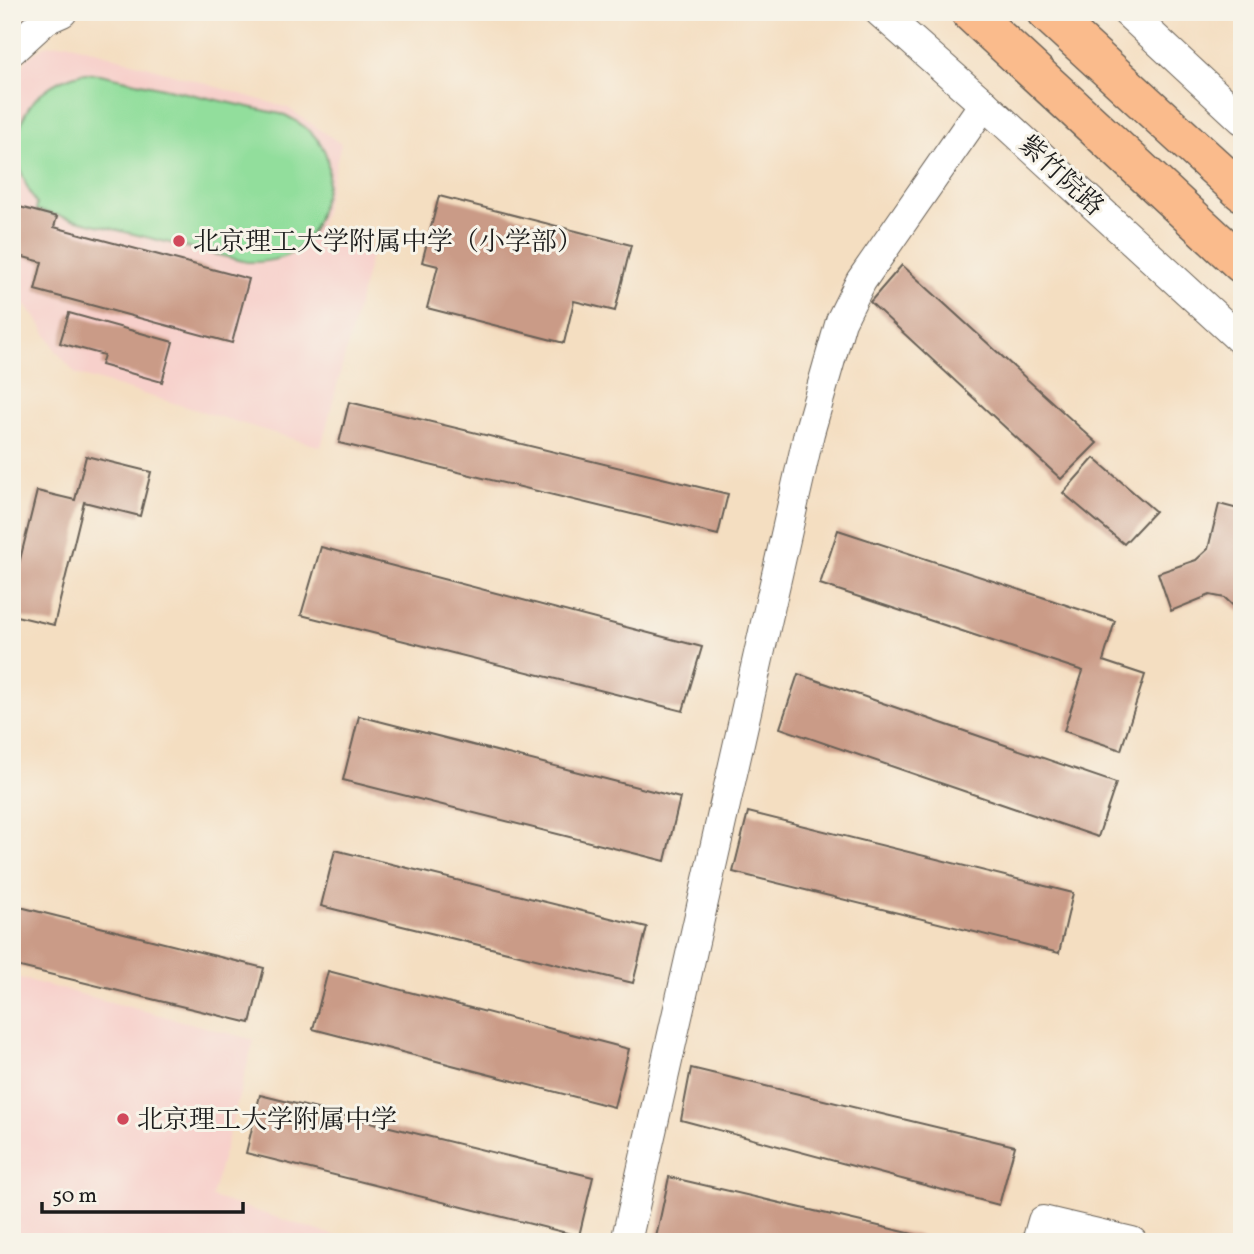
<svg xmlns="http://www.w3.org/2000/svg" width="1254" height="1254" font-family="Vollkorn,'Noto Serif SC',serif">
<rect width="100%" height="100%" fill="#f7f3e8"/>
<filter id="ink" filterUnits="userSpaceOnUse"><feTurbulence type="fractalNoise" baseFrequency=".0143" numOctaves="2"/><feDisplacementMap in="SourceGraphic" scale="14" xChannelSelector="R" yChannelSelector="G"/><feConvolveMatrix kernelMatrix="1 2 1 2 8 2 1 2 1" color-interpolation-filters="sRGB"/></filter>
<filter id="wash" filterUnits="userSpaceOnUse"><feTurbulence type="fractalNoise" baseFrequency=".00686" numOctaves="4" result="noise"/><feDisplacementMap in="SourceGraphic" scale="28" xChannelSelector="R" yChannelSelector="G"/><feGaussianBlur stdDeviation="1.57" result="paint"/><feColorMatrix in="noise" values="0 0 0 0 0 0 0 0 0 0 0 0 0 0 0 0 0 1.4 0 .05"/><feComposite in="paint" operator="in"/></filter>
<g filter="url(#wash)">
<rect width="100%" height="100%" fill="#f4dec1"/>
<g fill="#f7d0cb">
<path d="M68,43l220,65 53,36 -23,91 55,13 -52,199 -245,-73 -19,-22 -20,-34 -25,-28v-201l14,-30 18,-13z"/>
<path d="M12,976l242,64 -42,157 142,45h-342z"/>
</g>
<path fill="#92de9c" stroke="#577d5c" stroke-width="2" d="M83,73l17,1 185,41c16,8 31,18 39,35 7,14 4,33 0,47 -11,46 -27,66 -77,65l-211,-52 1,-6c-37,-54 -21,-116 46,-131z"/>
<g id="blocks">
<g fill="#ca9b87">
<path d="M439,196l192,49 -16,66 -41,-10 -10,42 -137,-35 11,-42 -16,-4z"/>
<path d="M12,205l45,12 -3,10 195,52 -17,64 -197,-53 7,-28 -30,-8z"/>
<path d="M902,265l195,178 -36,36 -191,-177z"/>
<path d="M69,313l104,29 -11,40 -61,-17 3,-10 -44,-12z"/>
<path d="M349,402l379,92 -10,41 -379,-92z"/>
<path d="M86,456l65,16 -11,44 -56,-14 -30,123 -42,-10v-23l25,-101 38,9z"/>
<path d="M1094,458l61,53 -31,33 -61,-51z"/>
<path d="M1219,504l23,6v104l-17,-16 -15,-3 -39,16 -13,-38 38,-13 12,-11z"/>
<path d="M838,530l277,91 -12,40 42,14 -24,75 -57,-19 19,-60 -263,-87z"/>
<path d="M321,547l381,100 -19,64 -382,-96z"/>
<path d="M798,674l318,109 -18,54 -318,-109z"/>
<path d="M359,716l321,82 -15,63 -322,-81z"/>
<path d="M748,812l325,81 -14,60 -326,-81z"/>
<path d="M335,850l312,77 -14,56 -312,-77z"/>
<path d="M12,905l252,63 -14,55 -238,-58z"/>
<path d="M328,971l301,78 -15,58 -301,-78z"/>
<path d="M691,1068l324,78 -16,59 -318,-85z"/>
<path d="M260,1095l333,82 -14,59 -333,-83z"/>
<path d="M669,1177l274,64v1h-288z"/>
</g>
</g>
</g>
<g filter="url(#ink)">
<use href="#blocks" fill-opacity="0" stroke="#686056" stroke-width="2"/>
<g fill="none" stroke-linecap="round" stroke-linejoin="round">
<g stroke="#686056" stroke-width="32">
<g id="minor">
<path d="M880,12l104,92 258,237"/>
<path d="M1127,12l115,107"/>
<path d="M12,50l34,-31 16,-7"/>
<path d="M626,1242l183,-809 32,-112 20,-40 123,-177"/>
<path d="M1037,1242l6,-21 89,21"/>
</g>
</g>
<g stroke="#686056" stroke-width="41">
<g id="highway">
<path d="M970,12l272,252"/>
<path d="M1046,12l196,180"/>
</g>
</g>
<use href="#minor" stroke="#fff" stroke-width="30"/>
<use href="#highway" stroke="#fabb8c" stroke-width="38"/>
</g>
</g>
<g fill="#d1495b" stroke="#f7f3e8" stroke-width="2.5">
<circle cx="179" cy="241" r="7"/>
<circle cx="123" cy="1119" r="7"/>
</g>
<g text-anchor="middle" stroke-width="6" stroke-linejoin="round" paint-order="stroke">
<g font-size="26" fill="#1c1c1c" stroke="#f7f3e8">
<text transform="translate(1062 175) rotate(43)" y="9">紫竹院路</text>
</g>
<g font-size="26" fill="#1c1c1c" stroke="#f7f3e8" text-anchor="start">
<text x="193" y="250">北京理工大学附属中学（小学部）</text>
<text x="137" y="1128">北京理工大学附属中学</text>
</g>
</g>
<rect width="1254" height="1254" fill="none" stroke="#f7f3e8" stroke-width="42"/>
<path d="M42 1202v10h201v-10" fill="none" stroke="#1c1c1c" stroke-width="3.5"/>
<text x="52" y="1202" font-size="21" fill="#1c1c1c" stroke="#f7f3e8" stroke-width="5" paint-order="stroke">50 m</text>
</svg>
